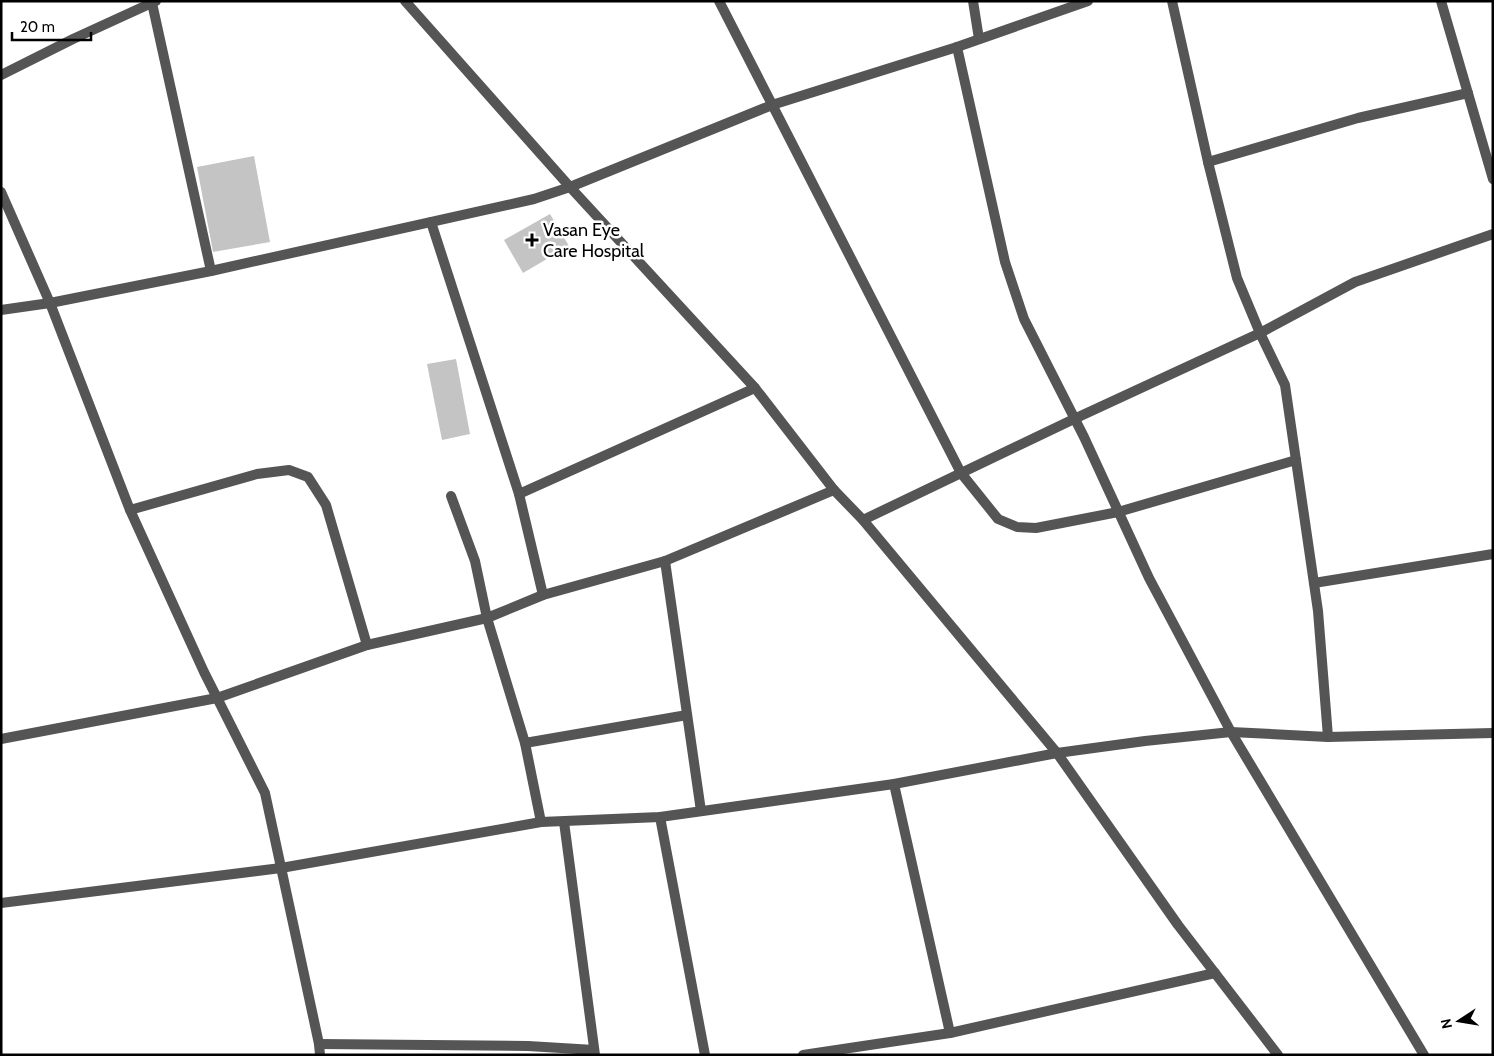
<svg xmlns="http://www.w3.org/2000/svg" width="1494" height="1056" font-family="Cabin,sans-serif">
<rect width="100%" height="100%" fill="#fff"/>
<g fill="#c4c4c4">
<path d="M254,156l16,86 -57,10 -16,-85z"/>
<path d="M550,214l19,32 -46,27 -19,-33z"/>
<path d="M456,359l14,75 -28,6 -15,-76z"/>
</g>
<g fill="none" stroke-linecap="round" stroke-linejoin="round">
<g stroke="#555" stroke-width="10">
<path d="M719,1l242,472 37,46 19,8 19,1 82,-16 178,-52"/>
<path d="M973,1l6,38"/>
<path d="M1172,1l36,161 29,116 23,55 25,52 33,226 10,126"/>
<path d="M1441,1l52,178"/>
<path d="M152,3l59,268"/>
<path d="M957,47l48,215 19,57 60,118 65,141 82,154 193,323"/>
<path d="M1,75l72,-36 83,-38"/>
<path d="M1208,162l150,-44 110,-25"/>
<path d="M1,192l49,111 80,207 74,162 61,121 54,251 1,11"/>
<path d="M431,222l88,272 24,101"/>
<path d="M519,494l236,-106"/>
<path d="M451,496l24,65 12,57 38,125 16,79"/>
<path d="M130,510l127,-36 32,-4 19,7 18,28 41,140"/>
<path d="M863,520l211,-101 186,-86 95,-51 138,-48"/>
<path d="M665,561l36,250"/>
<path d="M1314,583l179,-29"/>
<path d="M1,739l216,-41 150,-53 120,-27 56,-23 122,-34 169,-71"/>
<path d="M525,743l162,-28"/>
<path d="M894,784l56,249"/>
<path d="M660,817l45,238"/>
<path d="M564,822l31,233"/>
<path d="M1,903l280,-35 260,-46 119,-5 234,-33 163,-31 88,-12 86,-9 97,5 165,-4"/>
<path d="M319,1044l209,2 66,4"/>
<path d="M803,1055l147,-22 265,-60"/>
</g>
<g stroke="#555" stroke-width="10">
<path d="M405,1l165,186 185,201 79,102 29,30 194,233 121,172 100,130"/>
<path d="M1,310l49,-7 161,-32 323,-72 36,-12 202,-82 185,-58 131,-46"/>
</g>
</g>
<path fill="#000" stroke="#fff" stroke-width="2" d="M529.5 232.5h5v5h5v5h-5v5h-5v-5h-5v-5h5z"/>
<g text-anchor="middle" stroke-width="5" stroke-linejoin="round" paint-order="stroke">
<g font-size="18" fill="#000" stroke="#fff" text-anchor="start">
<text x="543" y="236">Vasan Eye<tspan x="543" dy="21">Care Hospital</tspan></text>
</g>
</g>
<rect width="1494" height="1056" fill="none" stroke="#000000" stroke-width="5"/>
<g transform="translate(1459 1021) rotate(258)" stroke="#ffffff" stroke-width="4" paint-order="stroke">
<path d="M0-4L9 19L0 12L-9 19Z" fill="#000000"/>
<text y="-8" font-size="14" font-weight="bold" text-anchor="middle" fill="#000000">N</text>
</g>
<path d="M12 32v8h79v-8" fill="none" stroke="#000000" stroke-width="2.5"/>
<text x="20" y="32" font-size="15" fill="#000000" stroke="#ffffff" stroke-width="4" paint-order="stroke">20 m</text>
</svg>
